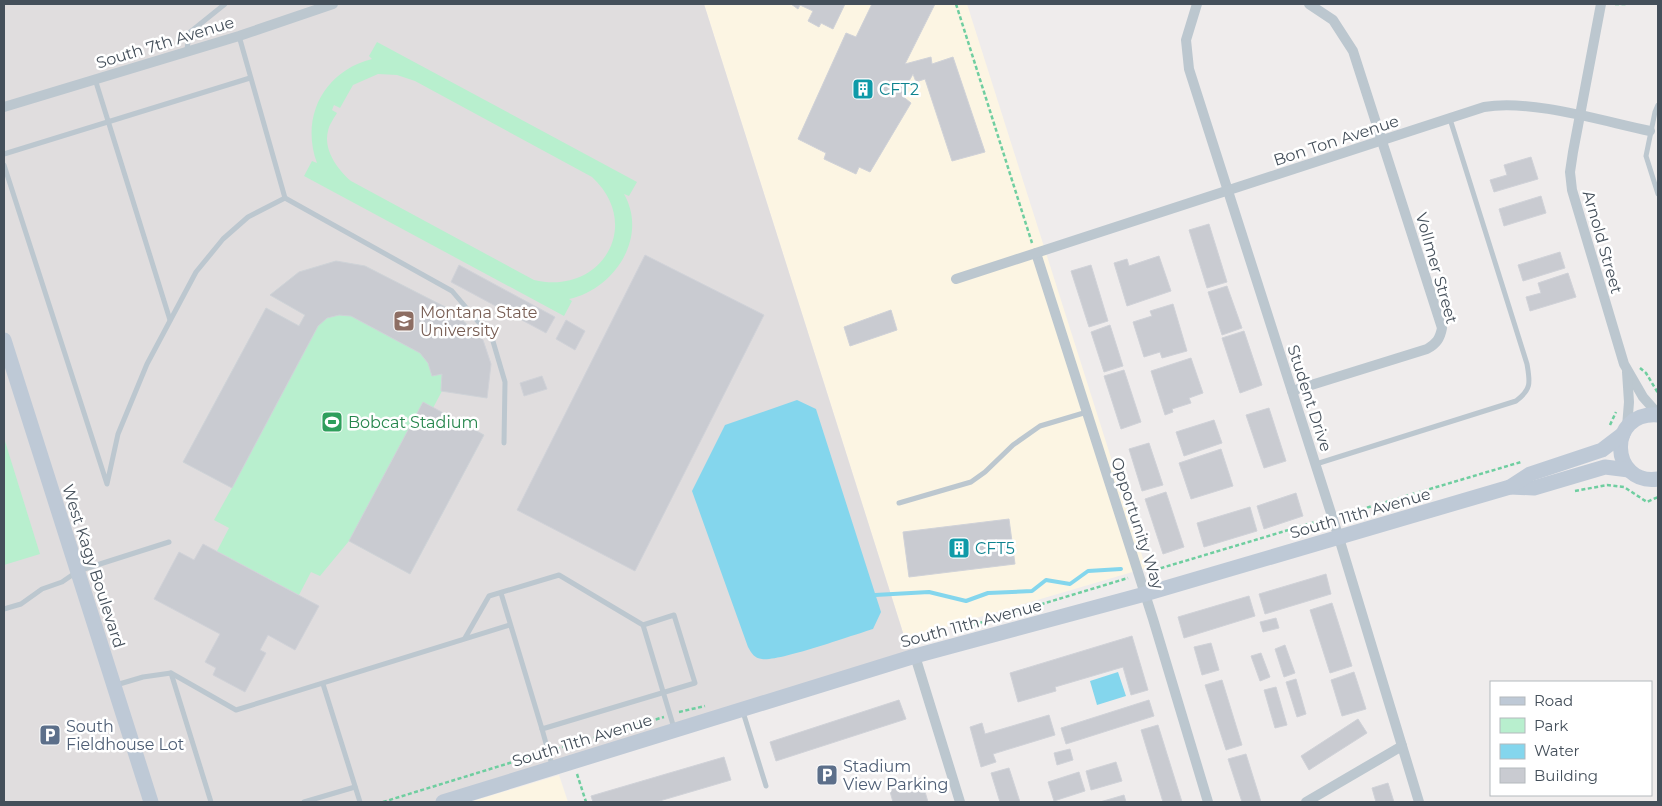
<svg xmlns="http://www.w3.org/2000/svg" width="1662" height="806" font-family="Montserrat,sans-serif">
<rect width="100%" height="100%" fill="#efecec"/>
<g fill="#fcf5e3">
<path d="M704,4h263l179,564 -241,71z"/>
<path d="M559,775l9,27h-98z"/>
</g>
<path fill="#e0ddde" d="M4,4h700l201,635 10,17 -482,146h-429z"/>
<g fill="#b8efce" fill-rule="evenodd">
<path d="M377,42l260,140 -8,14 -5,-2c25,44 -11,96 -55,105l3,2 -8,15 -260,-140 8,-15 5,2c-17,-46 7,-92 55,-104l-3,-3zM378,74l19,1 18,6 177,96c52,48 9,119 -58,103l-183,-99c-13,-11 -28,-31 -23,-50 1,-6 6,-13 9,-18l-5,-3 2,-5 6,3 13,-23z"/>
<path d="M336,261l29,5 88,45 30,29 4,58 -45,-7 -9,17 51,27 -74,139 -61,-33 -29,35 -9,-4 -12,23 -82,-44 12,-23 -15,-8 18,-32 -49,-26 83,-154 33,18 6,-11 -35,-20 29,-23z"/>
<path d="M4,438l36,116 -36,11z"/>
</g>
<g fill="#84d6ed">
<path d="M797,400l19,9 65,203 -8,17c-20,6 -95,33 -111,30 -8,-1 -10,-5 -14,-12l-56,-156 33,-66z"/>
<path d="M1118,672l8,24 -29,9 -7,-24z"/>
</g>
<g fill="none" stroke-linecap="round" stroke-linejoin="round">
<path stroke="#84d6ed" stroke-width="4" d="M875,595l54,-3 37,9 22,-8 44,-2 14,-11 24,4 18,-13 33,-2"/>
</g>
<g fill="#c9cbd1" stroke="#d0d2d8">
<path d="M791,4h54l-12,25 -12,-6 -2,4 -11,-6 5,-10 -13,-6 -2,4z"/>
<path d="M872,4h63l-30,60 26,-7 1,7 21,-7 32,95 -33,9 -27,-82 -9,3 -3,-8 -12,21 10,8 -41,69 -11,-5 -3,7 -32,-15 2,-6 -28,-14 48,-106 10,4z"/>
<path d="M1531,157l7,22 -44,13 -4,-12 17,-5 -3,-10z"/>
<path d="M1541,196l5,17 -42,13 -5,-17z"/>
<path d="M1209,224l18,58 -20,6 -18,-58z"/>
<path d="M1560,252l5,16 -42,13 -5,-16z"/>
<path d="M645,255l119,60 -129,256 -118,-61z"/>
<path d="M1159,256l12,35 -44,15 -13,-43 13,-4 2,7z"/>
<path d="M336,261l29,5 88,45 30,29 8,24 -4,34 -46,-7 1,-17 -10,2 -4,-13 -8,-10 -69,-37 -12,-1 -12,3 -9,8 -86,162 -49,-26 83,-154 33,18 6,-11 -35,-20 29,-23z"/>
<path d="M459,265l96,52 -9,16 -95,-51z"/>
<path d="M1091,265l17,56 -19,6 -18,-56z"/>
<path d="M1568,273l8,24 -46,14 -4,-14 15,-4 -3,-10z"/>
<path d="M1227,286l15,42 -20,7 -14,-43z"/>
<path d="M1173,304l14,47 -25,7 -2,-6 -16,5 -11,-35 19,-6 -2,-5z"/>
<path d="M891,310l6,20 -47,16 -6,-19z"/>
<path d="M566,320l19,11 -10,19 -19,-11z"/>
<path d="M1110,325l13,41 -19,6 -13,-40z"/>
<path d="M1244,331l18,54 -22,8 -18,-55z"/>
<path d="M1191,358l12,35 -14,5 2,5 -19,6 1,3 -8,3 -14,-44z"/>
<path d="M1124,370l17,52 -20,7 -17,-53z"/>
<path d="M542,376l5,13 -23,7 -4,-13z"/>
<path d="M423,402l61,33 -74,139 -61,-33z"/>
<path d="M1269,408l17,53 -22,7 -18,-53z"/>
<path d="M1214,420l8,23 -38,13 -8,-24z"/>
<path d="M1149,443l14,42 -21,6 -13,-42z"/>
<path d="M1221,449l12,37 -42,13 -12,-36z"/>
<path d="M1166,492l18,55 -21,7 -18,-55z"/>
<path d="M1296,493l7,23 -39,13 -7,-23z"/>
<path d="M1250,507l7,24 -53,16 -7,-24z"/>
<path d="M1009,519l6,45 -106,13 -6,-45z"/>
<path d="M203,544l116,62 -24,44 -27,-15 -8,15 6,3 -21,39 -32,-17 3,-7 -11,-6 15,-28 -66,-35 25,-47 15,8z"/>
<path d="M1326,574l5,20 -66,20 -6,-20z"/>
<path d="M1249,596l6,20 -71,22 -6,-21z"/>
<path d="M1332,603l20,63 -22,7 -20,-63z"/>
<path d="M1276,618l3,10 -16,4 -3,-10z"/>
<path d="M1132,636l16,54 -17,5 -8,-28 -68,20 1,4 -38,11 -8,-29z"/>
<path d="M1211,643l8,27 -17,5 -8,-28z"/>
<path d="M1285,645l10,28 -11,4 -9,-28z"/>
<path d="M1261,653l9,24 -10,4 -9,-25z"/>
<path d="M1354,672l12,37 -24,7 -11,-36z"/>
<path d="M1296,679l10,35 -9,3 -11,-35z"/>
<path d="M1222,680l20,65 -16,5 -21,-65z"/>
<path d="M1276,687l11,38 -12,3 -11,-38z"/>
<path d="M899,700l7,19 -130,42 -6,-19z"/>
<path d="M1149,700l5,16 -88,28 -5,-16z"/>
<path d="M1049,715l6,20 -62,19 3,8 -15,5 -11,-40 12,-4 3,11z"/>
<path d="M1358,719l9,14 -58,37 -8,-14z"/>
<path d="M1158,725l24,77h-19l-22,-72z"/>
<path d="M1070,749l3,11 -16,5 -3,-12z"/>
<path d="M1246,754l15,48h-19l-14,-43z"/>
<path d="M724,757l7,23 -75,22h-63l-2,-6z"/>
<path d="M1116,762l6,19 -31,9 -5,-19z"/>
<path d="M1009,768l11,34h-20l-9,-29z"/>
<path d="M1079,772l6,19 -31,10 -6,-19z"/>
<path d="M921,778l7,24h-35l-4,-14z"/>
<path d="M1388,783l6,19h-18l-4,-14z"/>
<path d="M1124,795l2,7h-26z"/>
</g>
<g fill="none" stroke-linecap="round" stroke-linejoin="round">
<g stroke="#6fcea0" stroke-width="2.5" stroke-dasharray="4 2.5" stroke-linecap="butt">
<path d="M956,4l76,239"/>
<path d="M1615,4h13"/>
<path d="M1640,368l6,5 12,20"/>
<path d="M1610,425l6,-13"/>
<path d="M1575,491l32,-6 17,2 23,15 11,-5"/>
<path d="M1342,515l179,-53"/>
<path d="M1148,572l174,-52"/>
<path d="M966,627l162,-49"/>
<path d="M679,712l26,-6"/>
<path d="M556,749l108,-32"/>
<path d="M577,774l9,28"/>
<path d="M383,802l159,-49"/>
</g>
<g stroke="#bcc7cf" stroke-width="5">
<path d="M187,50l2,-17 36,-29"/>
<path d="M95,79l75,241"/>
<path d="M1658,105l-3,7 -9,44 12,38"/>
<path d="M4,154l246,-76"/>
<path d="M4,165l103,319 11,-50 29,-70 49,-92 27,-33 25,-22 37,-19 -46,-162"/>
<path d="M285,198l167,93 40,47 13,44 -1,61"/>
<path d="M1316,464l200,-63c16,-12 14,-19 11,-37l-77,-245"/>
<path d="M899,503l72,-21 14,-10 28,-27 27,-19 47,-14"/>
<path d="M501,593l41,136 153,-46 -21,-68 -31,10"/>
<path d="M4,609l17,-5 21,-15 20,-7 16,-11 91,-29"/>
<path d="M465,638l24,-42 70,-21 84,50 31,103"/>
<path d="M171,673l40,129"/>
<path d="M323,684l37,118"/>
<path d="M116,685l27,-8 28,-4 65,37 274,-85"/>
<path d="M743,712l23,74"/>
<path d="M542,729l10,36"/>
<path d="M304,802l51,-15"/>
</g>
<g stroke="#bcc7cf" stroke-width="10">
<path d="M1197,4l-11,36 3,29 150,469 80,264"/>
<path d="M1601,4l-28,148 -3,20 2,18 52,174 19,33 15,17"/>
<path d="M4,107l235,-71 94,-32"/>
<path d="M1036,253l117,366 55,183"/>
<path d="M956,279l528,-172c48,-8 118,14 166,24"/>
<path d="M1627,372l2,30 -2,25"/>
<path d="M1292,391l135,-42c9,-5 13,-10 15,-21l-89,-277 -20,-31 -24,-16"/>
<path d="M915,656l45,146"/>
<path d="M1306,802l96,-56"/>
</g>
<g stroke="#bec9d6" stroke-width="15">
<path d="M4,340l147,462"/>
<path d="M1658,415c-52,-4 -48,71 0,64"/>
<path d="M1510,487l24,1 71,-21 24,3"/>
<path d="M443,802l472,-146 230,-62 365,-107 20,-13 72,-24 21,-16"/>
</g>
</g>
<defs>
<g id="building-square" transform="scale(1.125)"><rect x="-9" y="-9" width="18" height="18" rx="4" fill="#0f9aa8" stroke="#fff"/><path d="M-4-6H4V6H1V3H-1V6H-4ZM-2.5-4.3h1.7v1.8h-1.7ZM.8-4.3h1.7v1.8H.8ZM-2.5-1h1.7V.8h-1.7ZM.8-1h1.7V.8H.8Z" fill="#fff"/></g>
<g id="university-square" transform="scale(1.125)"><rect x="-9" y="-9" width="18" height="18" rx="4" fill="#8d6e63" stroke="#fff"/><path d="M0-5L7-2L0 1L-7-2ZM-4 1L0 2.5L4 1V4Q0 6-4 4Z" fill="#fff"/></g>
<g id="stadium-square" transform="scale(1.125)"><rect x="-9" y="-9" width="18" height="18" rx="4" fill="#2e9e5b" stroke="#fff"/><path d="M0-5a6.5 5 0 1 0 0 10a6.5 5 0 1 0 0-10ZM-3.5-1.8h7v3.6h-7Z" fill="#fff"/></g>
<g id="parking-square" transform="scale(1.125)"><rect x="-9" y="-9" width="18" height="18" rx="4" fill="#5c6f8a" stroke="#fff"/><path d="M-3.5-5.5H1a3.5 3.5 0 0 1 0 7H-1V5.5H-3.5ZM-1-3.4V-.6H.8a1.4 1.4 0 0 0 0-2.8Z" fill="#fff"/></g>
</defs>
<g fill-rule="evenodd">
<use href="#building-square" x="863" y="89"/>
<use href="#university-square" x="404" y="321"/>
<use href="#stadium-square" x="332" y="422"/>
<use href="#building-square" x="959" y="548"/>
<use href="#parking-square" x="50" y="735"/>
<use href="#parking-square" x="827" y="775"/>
</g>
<g text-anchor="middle" stroke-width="5" stroke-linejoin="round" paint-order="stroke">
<g font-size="16" fill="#444f5a" stroke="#fff">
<text transform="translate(165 42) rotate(-17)" y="6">South 7th Avenue</text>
<text transform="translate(1336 140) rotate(-18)" y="6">Bon Ton Avenue</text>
<text transform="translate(1603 242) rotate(74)" y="6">Arnold Street</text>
<text transform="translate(1437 268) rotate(74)" y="6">Vollmer Street</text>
<text transform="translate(1310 398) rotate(72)" y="6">Student Drive</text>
<text transform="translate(1360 513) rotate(-16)" y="6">South 11th Avenue</text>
<text transform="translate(1138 523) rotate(72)" y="6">Opportunity Way</text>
<text transform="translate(94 566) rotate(72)" y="6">West Kagy Boulevard</text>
<text transform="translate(971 623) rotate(-15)" y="6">South 11th Avenue</text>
<text transform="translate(582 740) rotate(-17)" y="6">South 11th Avenue</text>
</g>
<g font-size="16" fill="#0d838f" stroke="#fff" text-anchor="start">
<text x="879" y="95">CFT2</text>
<text x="975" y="554">CFT5</text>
</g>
<g font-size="16" fill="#785e54" stroke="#fff" text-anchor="start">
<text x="420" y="318">Montana State<tspan x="420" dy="18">University</tspan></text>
</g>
<g font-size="16" fill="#27864d" stroke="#fff" text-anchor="start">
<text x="348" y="428">Bobcat Stadium</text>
</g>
<g font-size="16" fill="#4e5e75" stroke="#fff" text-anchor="start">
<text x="66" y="732">South<tspan x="66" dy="18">Fieldhouse Lot</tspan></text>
<text x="843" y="772">Stadium<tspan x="843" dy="18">View Parking</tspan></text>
</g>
</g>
<rect width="1662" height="806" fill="none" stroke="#444f5a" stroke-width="10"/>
<rect x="1490" y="681" width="162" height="115" fill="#ffffff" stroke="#b4b9bd"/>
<rect x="1500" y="697" width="25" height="8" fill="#bec9d6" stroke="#b4b9bd"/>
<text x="1534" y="706" font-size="15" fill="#444f5a">Road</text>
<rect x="1500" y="718" width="25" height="15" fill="#b8efce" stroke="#b4b9bd"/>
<text x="1534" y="731" font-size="15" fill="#444f5a">Park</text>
<rect x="1500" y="744" width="25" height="15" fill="#84d6ed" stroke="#b4b9bd"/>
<text x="1534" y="756" font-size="15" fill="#444f5a">Water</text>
<rect x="1500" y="768" width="25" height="15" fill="#c9cbd1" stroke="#b4b9bd"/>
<text x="1534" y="781" font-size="15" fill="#444f5a">Building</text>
</svg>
